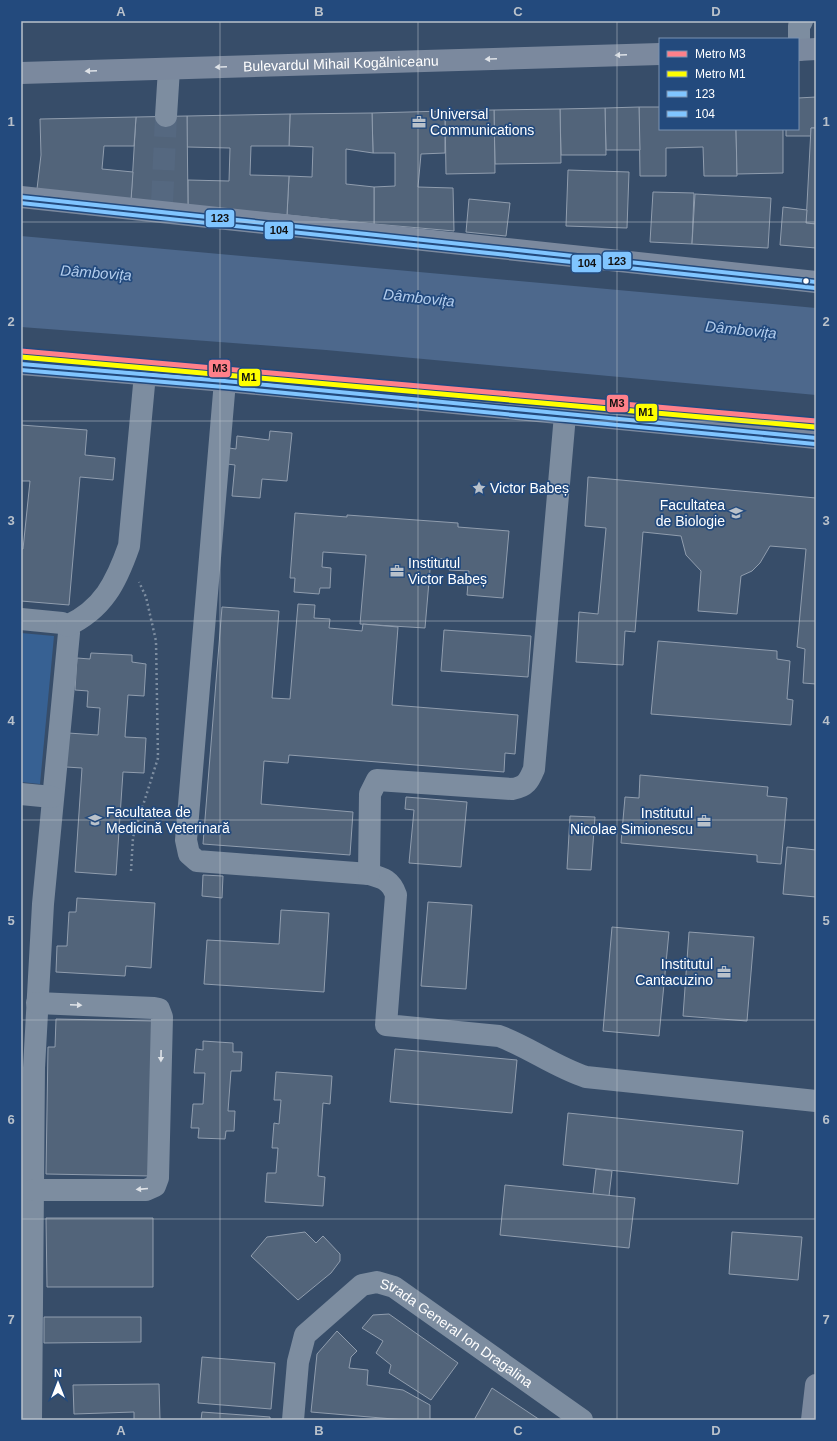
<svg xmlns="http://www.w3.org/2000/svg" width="837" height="1441" font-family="Arial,sans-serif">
<rect width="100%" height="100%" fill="#374d69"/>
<path fill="#376193" d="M21,633l33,3 -14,148 -19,-2z"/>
<path fill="#4d688c" d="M21,236l795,72v87l-490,-45 -305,-23z"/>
<g fill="#52647a" stroke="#909dae">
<path d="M816,97v31h-5v8h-25v-7h12v-31z"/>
<path d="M639,107h21v22h76l1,47h-33l-1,-29 -37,1v28h-26z"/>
<path d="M639,107l1,43h-34l-1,-42z"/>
<path d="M605,108l1,47h-45l-1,-46z"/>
<path d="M560,109l1,54 -66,1 -1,-54z"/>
<path d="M494,110l1,63 -49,1 -1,-63z"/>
<path d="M445,111v42l-24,1 -3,33 35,1 1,43 -80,-7v-37l21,-1v-33h-22l-1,-40z"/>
<path d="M372,113l1,40 -27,-4v35l28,3v37l-87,-9 2,-39 23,1 1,-30 -24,-1 1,-32z"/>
<path d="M290,114l-1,32h-38l-1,29 39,1 -2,39 -99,-9v-26l41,1 1,-33 -43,-1v-31z"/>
<path d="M187,116l1,90 -57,-6 5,-83z"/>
<path d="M136,117l-2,29h-30l-2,23 31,3 -2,28 -94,-11 4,-34 -1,-36z"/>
<path d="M811,128h5v96l-10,-1z"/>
<path d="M736,129h47v44l-46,1z"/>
<path d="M568,170l61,2 -2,56 -61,-2z"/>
<path d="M653,192l41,1 -2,51 -42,-2z"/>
<path d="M695,194l76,4 -3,50 -76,-4z"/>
<path d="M469,199l41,4 -4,33 -40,-4z"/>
<path d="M783,207l24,3 -1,13 10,1v24l-36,-3z"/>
<path d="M21,425l66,5 -2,25 30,3 -2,22 -33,-3 -11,128 -48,-4v-52h2l7,-68h-9z"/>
<path d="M270,431l22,2 -5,48 -25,-2 -2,19 -28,-2 3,-31 -8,-1 2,-16 7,1 1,-13 32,4z"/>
<path d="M588,477l228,21v186l-13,-1 2,-34 -8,-2 9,-98 -36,-3 -10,17 -8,8 -11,5 -4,38 -39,-3 3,-40 -15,-16 -5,-19 -38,-4 -8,100 -10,-1 -2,34 -47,-3 3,-50 19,2 8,-86 -21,-2z"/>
<path d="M295,513l52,4v-2l111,8v4l51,4 -6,67 -36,-3 2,-24 -20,-1 1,-11 -19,-1 -6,70 -65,-4 6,-69 -43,-3 -1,15 9,1 -1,20h-10l-1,6 -25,-2 1,-14h-5z"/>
<path d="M298,604l17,1 -1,13 16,1 -1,9 33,3 1,-7 35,3 -6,78 126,10 -3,39 -10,-1 -1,19 -215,-17 -1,8 -24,-2 -3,43 92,8 -3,43 -147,-11 19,-237 57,4 -7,87 18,1z"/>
<path d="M444,630l87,6 -3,41 -87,-6z"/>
<path d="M658,641l119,10v8l13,2 -3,38 6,1 -2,25 -140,-11z"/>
<path d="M91,653l41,2v7l14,2 -2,32 -16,-1 -3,42 21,1 -2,35 -21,-1 -7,103 -41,-3 7,-104 -16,-1 2,-34 30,2 2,-27 -13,-1 1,-16 -13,-1 2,-32 13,1z"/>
<path d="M640,775l128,12 -1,9 20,2 -6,66 -24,-2v-7l-136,-12 4,-46 14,1z"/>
<path d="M406,797l61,5 -6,65 -52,-4 5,-53 -9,-1z"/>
<path d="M570,816l25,1 -4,53 -24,-1z"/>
<path d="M787,847l29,3v47l-33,-3z"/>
<path d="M203,875l20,1 -1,22 -20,-2z"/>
<path d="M77,898l78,5 -4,65 -25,-2 -1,10 -69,-4 1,-26h10l2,-34h7z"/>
<path d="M428,902l44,3 -6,84 -45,-3z"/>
<path d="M281,910l48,3 -5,79 -120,-8 3,-44 72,4z"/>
<path d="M612,927l57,5 -10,104 -56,-5z"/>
<path d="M689,932l65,5 -7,84 -64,-5z"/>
<path d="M56,1019l98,2 -2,155 -106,-2 2,-127h7z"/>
<path d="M203,1041l30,2v9h9l-1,19h-10l-3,40h7l-1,20h-8l-1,8 -27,-1 1,-10h-8l2,-24h10l2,-31h-11l2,-24 7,1z"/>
<path d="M395,1049l122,11 -5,53 -122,-11z"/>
<path d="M276,1072l56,4 -2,28 -7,-1 -5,73 7,1 -2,29 -58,-4 2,-29h9l2,-25h-6l2,-25 5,1 2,-24h-7z"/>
<path d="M568,1113l175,18 -5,53 -175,-19z"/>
<path d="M596,1169l16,2 -3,25 -16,-2z"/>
<path d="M505,1185l130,13 -6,50 -129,-13z"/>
<path d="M46,1218h107v69h-106z"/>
<path d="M305,1232l11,11 7,-7 17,18v7l-9,12 -33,27 -47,-44 16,-19z"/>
<path d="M732,1232l70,5 -4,43 -69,-6z"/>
<path d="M389,1314l69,49 -27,37 -42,-27 2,-8 -15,-12 7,-12 -21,-13 11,-13z"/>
<path d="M44,1317h97v25l-97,1z"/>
<path d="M337,1331l20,20 -6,6 -2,11 19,2 -1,15 36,5 27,15v15h-25l-94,-8 6,-58z"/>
<path d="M202,1357l73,6 -4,46 -73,-6z"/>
<path d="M159,1384l1,36h-26v-8l-60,2 -1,-29z"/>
<path d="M492,1388l48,32h-66z"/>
<path d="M202,1412l68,5v3h-69z"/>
</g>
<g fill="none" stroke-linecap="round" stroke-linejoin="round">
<path stroke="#556880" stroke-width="22" stroke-dasharray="22 11" stroke-linecap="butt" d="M162,203l4,-87"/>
<path stroke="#7d8da0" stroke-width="2.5" stroke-dasharray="2 3" stroke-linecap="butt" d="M131,871l2,-34 25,-79 -2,-117 -10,-44 -7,-15"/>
<g stroke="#7d8da0" stroke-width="22">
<path d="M799,50v-24l3,-5"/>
<path d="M166,116l3,-47"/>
<path d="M225,381l-39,459 3,14 8,7 172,13c14,4 22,6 27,21l-10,130 113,11c30,11 56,31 87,41l230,24"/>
<path d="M21,619l41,4 5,3 2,7 -26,271 -9,164 -3,352"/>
<path d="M67,626c36,-17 49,-43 62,-80l16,-172"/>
<path d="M21,794l31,3"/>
<path d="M369,874l1,-80 7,-14 135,9c14,-2 17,-8 22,-20l31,-354"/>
<path d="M33,1190h113l9,-4 3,-8 4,-161 -3,-8 -5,-1 -117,-5"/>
<path id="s1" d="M293,1420l5,-58 7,-27 57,-50 15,-3 17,5 188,133"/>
</g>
<g stroke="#7b899e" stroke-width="22">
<path d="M798,50l18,-1"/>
<path id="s2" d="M21,73l639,-19"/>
<path d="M21,197l795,85"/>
<path d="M21,364l204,17 591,57"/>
<path d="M812,1420l4,-35"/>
</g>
<g stroke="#234a7d" stroke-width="7">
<g id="bus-1">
<path d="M21,197l795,85"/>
<path d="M21,364l204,17 591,57"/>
</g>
</g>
<g stroke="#234a7d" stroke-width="7">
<g id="bus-2">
<path d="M21,203l794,85"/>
<path d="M21,370l203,17 591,57"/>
</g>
</g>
<use href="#bus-1" stroke="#80c5ff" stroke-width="4"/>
<use href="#bus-2" stroke="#80c5ff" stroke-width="4"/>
<g stroke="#234a7d" stroke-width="8">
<path id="metro-1" d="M21,351l795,70"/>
</g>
<g stroke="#234a7d" stroke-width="8">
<path id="metro-2" d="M21,357l794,70"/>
</g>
<use href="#metro-1" stroke="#ff808a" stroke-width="5"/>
<use href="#metro-2" stroke="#ff0" stroke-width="5"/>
</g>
<defs><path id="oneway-solid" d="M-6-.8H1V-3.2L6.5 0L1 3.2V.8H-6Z"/></defs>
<g fill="#dee2e7">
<use href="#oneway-solid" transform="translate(621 55) rotate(178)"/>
<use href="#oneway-solid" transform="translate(491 59) rotate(178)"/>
<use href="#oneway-solid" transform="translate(221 67) rotate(178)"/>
<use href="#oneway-solid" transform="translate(91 71) rotate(178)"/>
<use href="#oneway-solid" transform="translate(76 1005) rotate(2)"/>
<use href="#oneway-solid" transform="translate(161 1056) rotate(91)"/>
<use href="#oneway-solid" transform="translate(142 1189) rotate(175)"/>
</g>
<path fill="none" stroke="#b9c1ca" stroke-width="1" stroke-opacity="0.55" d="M220,21v1399M418,21v1399M617,21v1399M21,222h795M21,421h795M21,621h795M21,820h795M21,1020h795M21,1219h795"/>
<defs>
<g id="office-bare" transform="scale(1.08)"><path d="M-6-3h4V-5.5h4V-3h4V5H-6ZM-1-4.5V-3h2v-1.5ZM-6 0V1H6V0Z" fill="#b9c1ca" stroke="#234a7d" stroke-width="2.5" paint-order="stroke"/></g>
<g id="sight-bare" transform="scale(1.08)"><path d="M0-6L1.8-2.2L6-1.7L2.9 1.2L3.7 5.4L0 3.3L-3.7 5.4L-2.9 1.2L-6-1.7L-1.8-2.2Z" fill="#b9c1ca" stroke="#234a7d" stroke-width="2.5" paint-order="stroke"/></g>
<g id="university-bare" transform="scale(1.08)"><path d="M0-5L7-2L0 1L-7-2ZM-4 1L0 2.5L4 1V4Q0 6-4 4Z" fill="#b9c1ca" stroke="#234a7d" stroke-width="2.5" paint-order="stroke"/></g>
</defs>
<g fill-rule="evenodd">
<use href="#office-bare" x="419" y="122"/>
<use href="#sight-bare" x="479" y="488"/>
<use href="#university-bare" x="736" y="513"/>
<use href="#office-bare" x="397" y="571"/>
<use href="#university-bare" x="95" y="820"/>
<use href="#office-bare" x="704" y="821"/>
<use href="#office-bare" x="724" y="972"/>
</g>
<circle fill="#fff" stroke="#234a7d" stroke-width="1.5" cx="806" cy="281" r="3.5"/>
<g text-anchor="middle" stroke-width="3.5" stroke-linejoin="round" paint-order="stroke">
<g font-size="14" fill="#fff" stroke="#234a7d">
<text dy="5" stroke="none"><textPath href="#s2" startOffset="320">Bulevardul Mihail Kogălniceanu</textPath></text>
<text dy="5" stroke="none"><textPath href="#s1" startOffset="272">Strada General Ion Dragalina</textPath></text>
</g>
<g font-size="14" fill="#fff" stroke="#234a7d" text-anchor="start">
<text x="430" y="119">Universal<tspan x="430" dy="16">Communications</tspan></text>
<text x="490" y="493">Victor Babeș</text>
<text x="725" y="510" text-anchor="end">Facultatea<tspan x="725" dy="16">de Biologie</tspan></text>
<text x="408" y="568">Institutul<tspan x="408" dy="16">Victor Babeș</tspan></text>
<text x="106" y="817">Facultatea de<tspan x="106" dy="16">Medicină Veterinară</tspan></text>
<text x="693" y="818" text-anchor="end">Institutul<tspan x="693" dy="16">Nicolae Simionescu</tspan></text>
<text x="713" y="969" text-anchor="end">Institutul<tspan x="713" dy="16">Cantacuzino</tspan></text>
</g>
<g font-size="15" font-style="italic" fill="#b3cded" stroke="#234a7d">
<text transform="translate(96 273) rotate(4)" y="5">Dâmbovița</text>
<text transform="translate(419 298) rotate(6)" y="5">Dâmbovița</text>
<text transform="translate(741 330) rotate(6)" y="5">Dâmbovița</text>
</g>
</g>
<g stroke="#234a7d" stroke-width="1.5">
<rect x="205" y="209" width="30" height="19" rx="4" fill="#80c5ff"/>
<rect x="264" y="221" width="30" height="19" rx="4" fill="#80c5ff"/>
<rect x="602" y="251" width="30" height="19" rx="4" fill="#80c5ff"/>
<rect x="571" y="254" width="31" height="19" rx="4" fill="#80c5ff"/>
<rect x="208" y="359" width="23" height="19" rx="4" fill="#ff808a"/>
<rect x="238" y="368" width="23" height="19" rx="4" fill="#ff0"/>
<rect x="606" y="394" width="23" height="19" rx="4" fill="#ff808a"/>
<rect x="635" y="403" width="23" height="19" rx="4" fill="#ff0"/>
</g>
<g font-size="11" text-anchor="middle" font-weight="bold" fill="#111">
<text x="220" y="222">123</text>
<text x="279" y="234">104</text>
<text x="617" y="265">123</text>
<text x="587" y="267">104</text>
<text x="220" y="372">M3</text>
<text x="249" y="381">M1</text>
<text x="617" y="407">M3</text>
<text x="646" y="416">M1</text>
</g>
<rect width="837" height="1441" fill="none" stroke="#234a7d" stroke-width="44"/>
<rect x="659" y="38" width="140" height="92" fill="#234a7d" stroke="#7b92b1"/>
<rect x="667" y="51" width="20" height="6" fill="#ff808a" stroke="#7b92b1"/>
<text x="695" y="58" font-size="12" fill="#ffffff">Metro M3</text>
<rect x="667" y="71" width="20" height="6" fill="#ffff00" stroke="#7b92b1"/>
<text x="695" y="78" font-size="12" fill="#ffffff">Metro M1</text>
<rect x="667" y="91" width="20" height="6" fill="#80c5ff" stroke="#7b92b1"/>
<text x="695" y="98" font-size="12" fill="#ffffff">123</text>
<rect x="667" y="111" width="20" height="6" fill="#80c5ff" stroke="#7b92b1"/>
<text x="695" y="118" font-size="12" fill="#ffffff">104</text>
<g transform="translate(58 1383)" stroke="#234a7d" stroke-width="3" paint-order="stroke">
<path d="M0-3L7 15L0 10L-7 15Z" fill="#ffffff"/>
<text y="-6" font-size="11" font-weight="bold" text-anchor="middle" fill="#ffffff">N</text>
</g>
<rect x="22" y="22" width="793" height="1397" fill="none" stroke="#b9c1ca" stroke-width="1.5"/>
<g font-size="13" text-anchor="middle" font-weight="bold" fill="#b9c1ca">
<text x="121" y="16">A</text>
<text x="319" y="16">B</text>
<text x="518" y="16">C</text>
<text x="716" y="16">D</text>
<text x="11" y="126">1</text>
<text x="826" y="126">1</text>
<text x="11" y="326">2</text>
<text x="826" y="326">2</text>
<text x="11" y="525">3</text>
<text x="826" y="525">3</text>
<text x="11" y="725">4</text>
<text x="826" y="725">4</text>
<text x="11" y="925">5</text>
<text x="826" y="925">5</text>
<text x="11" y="1124">6</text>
<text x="826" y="1124">6</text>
<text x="11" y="1324">7</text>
<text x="826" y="1324">7</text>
<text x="121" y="1435">A</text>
<text x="319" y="1435">B</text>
<text x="518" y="1435">C</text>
<text x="716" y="1435">D</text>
</g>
</svg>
